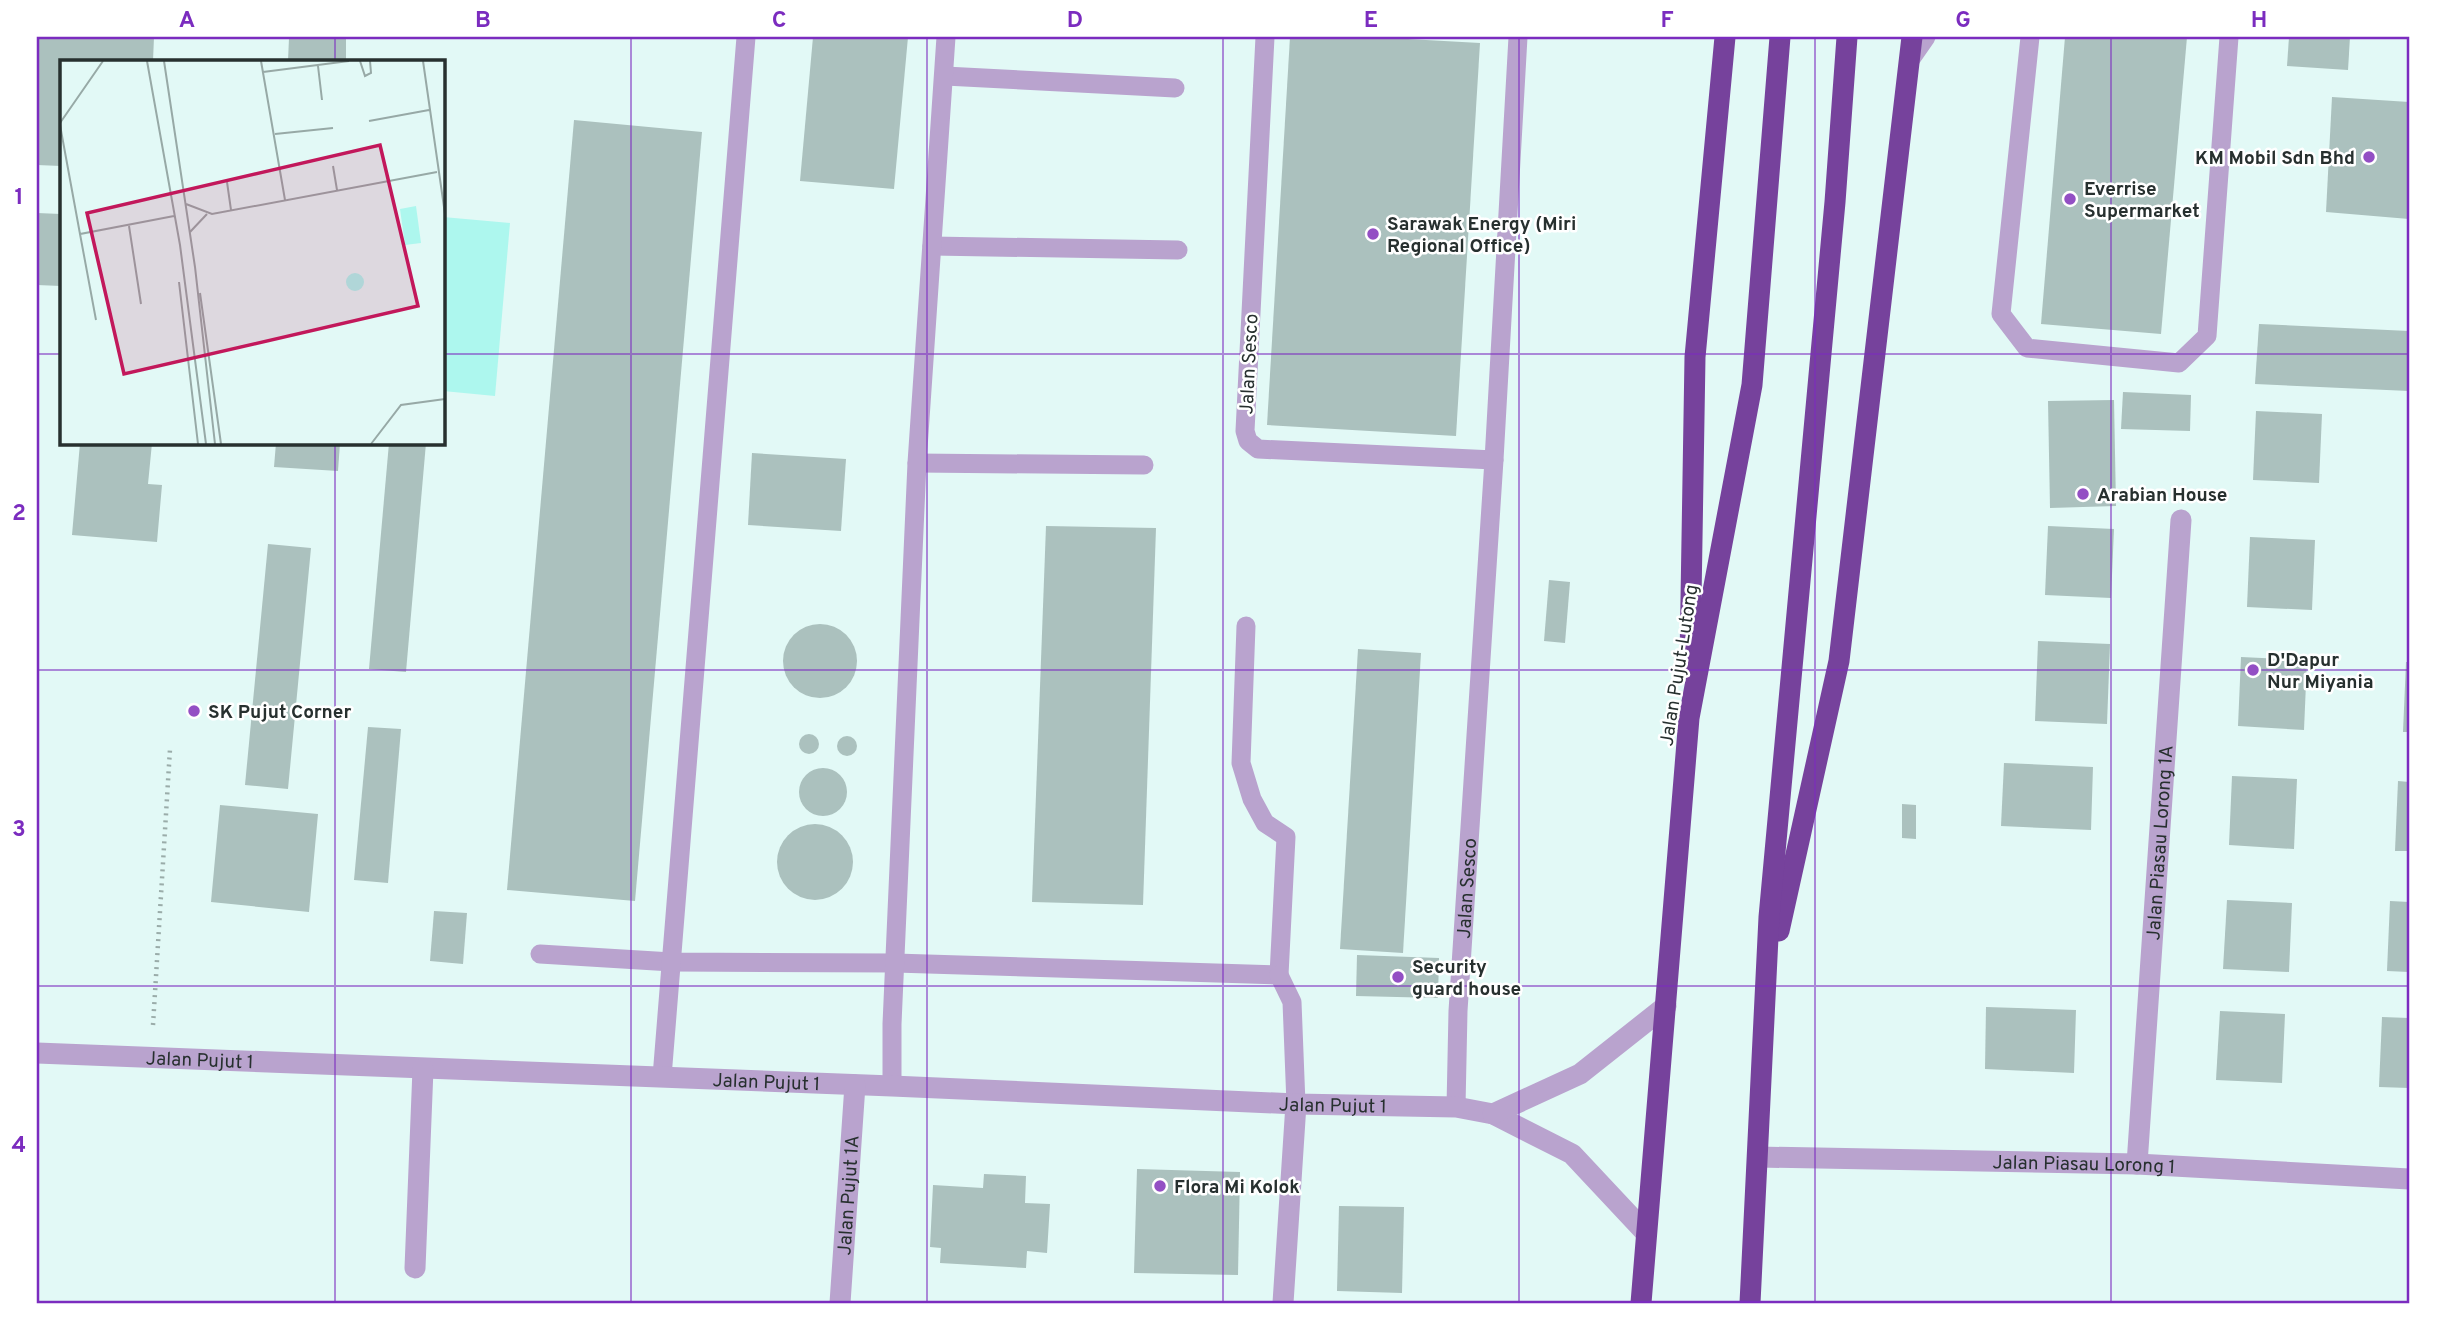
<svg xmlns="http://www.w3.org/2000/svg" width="2446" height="1340" font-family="Overpass,sans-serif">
<rect width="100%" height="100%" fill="#e2f9f6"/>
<path fill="#adf7ee" d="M443,217l67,6 -15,173 -52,-5z"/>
<g fill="#abc1be">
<path d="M37,37h117l-1,24h-92v105l-24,-1z"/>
<path d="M813,37h95l-14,152 -94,-8z"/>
<path d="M1290,37h82l108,6 -24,393 -189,-11z"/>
<path d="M2065,37h122l-26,297 -120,-10z"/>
<path d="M2289,37h61l-2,33 -61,-4z"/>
<path d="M289,38l57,1v22h-58z"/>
<path d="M2332,97l77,5v117l-83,-7z"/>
<path d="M574,120l128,12 -67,769 -128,-11z"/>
<path d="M37,213l24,1v72l-24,-1z"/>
<path d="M2259,324l150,7v60l-154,-7z"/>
<path d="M2123,392l68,3 -1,36 -69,-2z"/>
<path d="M2114,400l2,106 -66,2 -2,-107z"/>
<path d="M2256,411l66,3 -3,69 -66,-3z"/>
<path d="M80,443h72l-4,41 14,1 -5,57 -85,-7z"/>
<path d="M276,443h64l-2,28 -64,-4z"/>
<path d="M389,443h37l-20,229 -37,-3z"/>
<path d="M752,453l94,6 -5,72 -93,-6z"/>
<path d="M1046,526l110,2 -13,377 -111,-3z"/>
<path d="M2048,526l66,3 -3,69 -66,-3z"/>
<path d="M2250,537l65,3 -3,70 -65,-3z"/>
<path d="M268,544l43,4 -23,241 -43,-4z"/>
<path d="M1549,580l21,2 -5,61 -21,-2z"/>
<circle cx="820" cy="661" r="37"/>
<path d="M2038,641l72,3 -3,80 -72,-3z"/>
<path d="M1358,649l63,4 -18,300 -63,-4z"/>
<path d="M2241,657l66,3 -3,70 -66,-4z"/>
<path d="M2406,662h3v70h-6z"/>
<path d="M368,727l33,2 -13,154 -34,-3z"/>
<circle cx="809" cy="744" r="10"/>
<circle cx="847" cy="746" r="10"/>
<path d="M2004,763l89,4 -2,63 -90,-4z"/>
<circle cx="823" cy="792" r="24"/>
<path d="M2232,776l65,3 -3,70 -65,-4z"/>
<path d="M2398,781l11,1v69h-14z"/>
<path d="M1902,804l14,1v34l-14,-1z"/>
<path d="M220,805l98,9 -9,98 -98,-10z"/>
<circle cx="815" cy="862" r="38"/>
<path d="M2227,900l65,3 -3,69 -66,-3z"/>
<path d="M2390,901l19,1v70l-22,-1z"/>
<path d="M434,911l33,2 -4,51 -33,-3z"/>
<path d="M1357,955l82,3 -1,40 -82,-2z"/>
<path d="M1986,1007l90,3 -2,63 -89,-4z"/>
<path d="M2220,1011l65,3 -3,69 -66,-3z"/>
<path d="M2382,1017l27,1v70l-30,-1z"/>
<path d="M1137,1169l103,3 -2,103 -104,-2z"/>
<path d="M984,1174l42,2 -1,27 25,1 -3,49 -20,-2 -1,17 -86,-5 1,-15 -11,-1 3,-62 50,3z"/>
<path d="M1339,1206l65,1 -2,86 -65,-2z"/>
</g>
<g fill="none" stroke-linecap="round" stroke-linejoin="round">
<path stroke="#9aaca9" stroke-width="4.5" stroke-dasharray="2 5" stroke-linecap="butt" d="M153,1025l17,-276"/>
<g stroke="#b9a3ce" stroke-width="19">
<path d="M1265,37l-20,394 3,10 10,8 236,11"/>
<path d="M2030,37l-29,277 26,34 152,15 28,-27 22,-299"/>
<path d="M1910,60l16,-23"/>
<path d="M945,76l230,12"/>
<path d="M932,246l246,4"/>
<path d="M917,463l227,2"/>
<path d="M540,954l132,8 223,1 384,12 7,-138 -21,-14 -13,-24 -11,-36 5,-137"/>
<path d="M1279,975l13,27 4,102"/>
<path d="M662,1077l84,-1040"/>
<path d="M892,1086v-62l25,-561 29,-426"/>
<path id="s1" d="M1456,1107l2,-96 36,-551 24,-423"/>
</g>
<g stroke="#b9a3ce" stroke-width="21">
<path id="s2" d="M37,1053l855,33 404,18 160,3 37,7 79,40 74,79"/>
<path d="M1493,1114l87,-40 86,-68"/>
<path id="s3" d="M1758,1157l379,7 272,15"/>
<path id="s4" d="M2137,1164l44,-644"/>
<path d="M415,1268l8,-199"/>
<path id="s5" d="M840,1303l15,-218"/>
<path d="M1283,1303l13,-199"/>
</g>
<g stroke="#76429c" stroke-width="21">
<path d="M1690,660l5,-303 30,-320"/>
<path d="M1779,931l60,-270 73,-624"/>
<path d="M1641,1303l48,-585 63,-333 28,-348"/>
<path d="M1750,1303l19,-386 66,-715 12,-165"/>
</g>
</g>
<path fill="none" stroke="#7b2cbf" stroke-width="2" stroke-opacity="0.55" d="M335,37v24M631,37v1266M927,37v1266M1223,37v1266M1519,37v1266M1815,37v1266M2111,37v1266M37,354h24M443,354h1966M335,443v860M37,670h2372M37,986h2372"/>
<g fill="#934fc4" stroke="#fff" stroke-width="2.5">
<circle cx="2369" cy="157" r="7"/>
<circle cx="2070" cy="199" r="7"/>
<circle cx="1373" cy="234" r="7"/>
<circle cx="2083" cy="494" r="7"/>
<circle cx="2253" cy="670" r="7"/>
<circle cx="194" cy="711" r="7"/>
<circle cx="1398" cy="977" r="7"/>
<circle cx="1160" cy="1186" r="7"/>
</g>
<g text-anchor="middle" stroke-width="5" stroke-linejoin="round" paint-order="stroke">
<g font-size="19" font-weight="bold" fill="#27302f" stroke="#fff" text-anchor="start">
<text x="2355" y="164" text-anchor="end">KM Mobil Sdn Bhd</text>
<text x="2084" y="195">Everrise<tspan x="2084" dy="22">Supermarket</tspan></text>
<text x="1387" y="230">Sarawak Energy (Miri<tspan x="1387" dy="22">Regional Office)</tspan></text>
<text x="2097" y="501">Arabian House</text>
<text x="2267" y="666">D'Dapur<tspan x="2267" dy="22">Nur Miyania</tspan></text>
<text x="208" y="718">SK Pujut Corner</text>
<text x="1412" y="973">Security<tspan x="1412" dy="22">guard house</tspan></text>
<text x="1174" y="1193">Flora Mi Kolok</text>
</g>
<g font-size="19" fill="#27302f" stroke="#fff">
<text transform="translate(1248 364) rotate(-87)" y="7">Jalan Sesco</text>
<text transform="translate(1678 665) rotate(-81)" y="7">Jalan Pujut-Lutong</text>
<text dy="7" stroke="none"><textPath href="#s4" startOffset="322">Jalan Piasau Lorong 1A</textPath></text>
<text dy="7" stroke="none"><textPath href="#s1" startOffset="219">Jalan Sesco</textPath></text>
<text dy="7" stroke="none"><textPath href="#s2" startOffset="163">Jalan Pujut 1</textPath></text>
<text dy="7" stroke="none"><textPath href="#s2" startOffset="730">Jalan Pujut 1</textPath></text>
<text dy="7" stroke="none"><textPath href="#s2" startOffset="1297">Jalan Pujut 1</textPath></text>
<text dy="7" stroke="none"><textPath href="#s3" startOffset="326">Jalan Piasau Lorong 1</textPath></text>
<text dy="7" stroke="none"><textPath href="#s5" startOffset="108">Jalan Pujut 1A</textPath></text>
</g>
</g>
<g transform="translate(60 60)">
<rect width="385" height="385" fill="#e2f9f6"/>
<path d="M356,146l5,37 -16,2 -5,-36zM286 222a9 9 0 1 1 18 0a9 9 0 1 1-18 0Z" fill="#adf7ee"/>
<path fill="none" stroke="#97a9a6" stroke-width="2" d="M87,1l33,184 26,199M104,1l31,206 20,177M201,1l24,139M300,1l5,15 6,-3 -1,-12M363,1l22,153M258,6l4,34M203,12l86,-11M309,61l60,-11M0,63l43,-62M0,65l20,109 94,-18M215,74l58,-6M273,106l4,24M167,122l4,28M126,144l26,10 225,-42M69,166l12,78M130,172l17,-18M20,174l16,86M119,222l19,162M140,233l21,151M311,384l30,-39 44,-6"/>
<path fill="#c2185b" fill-opacity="0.15" stroke="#c2185b" stroke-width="3.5" d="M320,85l38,161 -294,68 -37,-161z"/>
<rect width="385" height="385" fill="none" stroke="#27302f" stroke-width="3.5"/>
</g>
<rect width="2446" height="1340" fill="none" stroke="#ffffff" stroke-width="77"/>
<rect x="38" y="38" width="2370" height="1264" fill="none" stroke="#7b2cbf" stroke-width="2.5"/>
<g font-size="23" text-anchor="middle" font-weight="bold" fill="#7b2cbf">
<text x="187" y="27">A</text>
<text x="483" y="27">B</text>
<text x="779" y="27">C</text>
<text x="1075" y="27">D</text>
<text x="1371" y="27">E</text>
<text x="1667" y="27">F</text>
<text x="1963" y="27">G</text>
<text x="2259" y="27">H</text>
<text x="19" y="204">1</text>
<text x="19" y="520">2</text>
<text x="19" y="836">3</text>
<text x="19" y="1152">4</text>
</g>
</svg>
